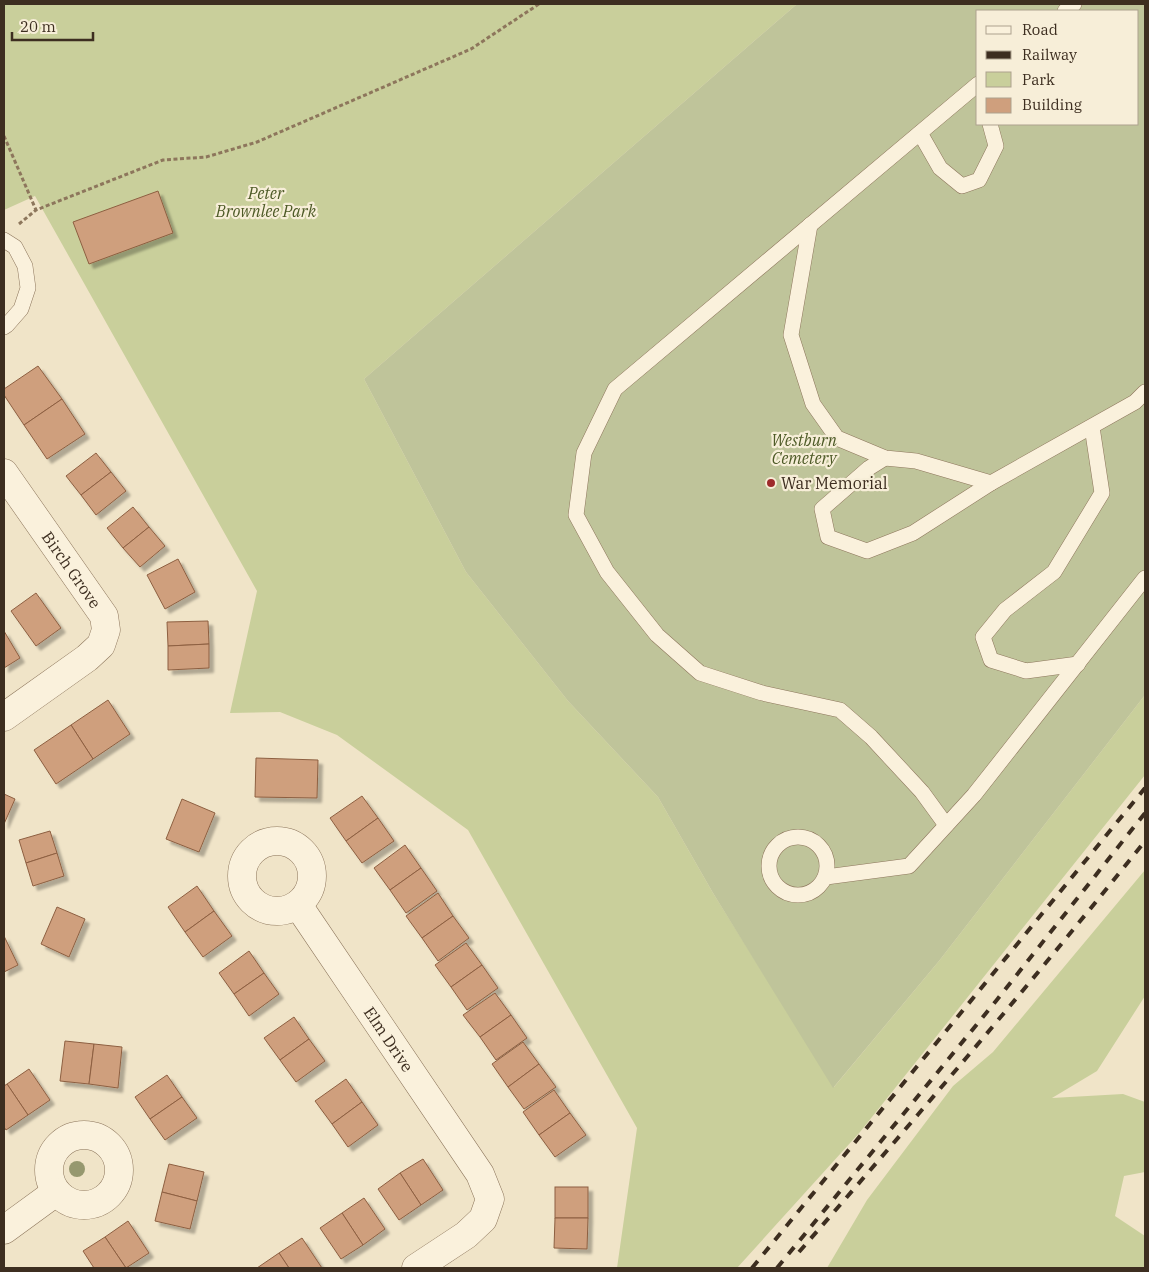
<svg xmlns="http://www.w3.org/2000/svg" width="1149" height="1272" font-family="'IBM Plex Serif',serif">
<defs>
<filter id="shadow"><feDropShadow dx="4.5" dy="4.5" stdDeviation="1" flood-color="#0004"/></filter>
</defs>
<rect width="100%" height="100%" fill="#f0e4c8"/>
<g fill="#c9cf9b">
<path d="M4,4h793l-433,375 102,193 102,129 90,96 55,96 121,194 105,-126 206,-266v80l-285,357 -123,136h-120l20,-140 -169,-298 -131,-95 -57,-23 -50,1 27,-122 -222,-395 -31,14z"/>
<path d="M1145,870v126l-48,75 -45,27 71,-4 22,8v70l-21,4 -9,40 30,20v32h-318l40,-68 86,-114 40,-34z"/>
</g>
<path fill="#bfc49a" fill-rule="evenodd" d="M797,4h348v691l-206,266 -106,127 -120,-195 -55,-96 -90,-96 -102,-129 -102,-193zM978,11h160v113h-160z"/>
<g fill="#cf9f7d" stroke="#8d5f41" filter="url(#shadow)">
<path d="M158,191l15,42 -84,31 -16,-42z"/>
<path d="M38,366l24,33 -38,26 -20,-30v-6z"/>
<path d="M62,399l23,35 -38,25 -23,-34z"/>
<path d="M96,453l15,19 -30,23 -15,-19z"/>
<path d="M111,472l15,19 -30,24 -15,-20z"/>
<path d="M133,507l16,20 -26,21 -16,-20z"/>
<path d="M149,527l16,19 -25,21 -17,-19z"/>
<path d="M178,559l17,33 -30,17 -18,-34z"/>
<path d="M36,593l25,35 -25,18 -25,-35z"/>
<path d="M208,621l1,23 -41,2 -1,-24z"/>
<path d="M4,631l16,27 -16,10z"/>
<path d="M209,644v24l-41,2v-24z"/>
<path d="M108,700l22,34 -37,25 -22,-34z"/>
<path d="M71,725l22,34 -37,25 -22,-34z"/>
<path d="M256,758l62,2 -1,38 -62,-1z"/>
<path d="M4,794l11,5 -11,25z"/>
<path d="M362,796l16,22 -32,23 -16,-23z"/>
<path d="M182,799l33,14 -16,39 -33,-13z"/>
<path d="M378,818l16,23 -32,22 -16,-22z"/>
<path d="M50,831l7,22 -31,10 -7,-23z"/>
<path d="M405,845l16,23 -31,22 -16,-22z"/>
<path d="M57,853l7,23 -31,10 -7,-23z"/>
<path d="M421,868l16,23 -31,22 -16,-23z"/>
<path d="M197,886l17,25 -29,21 -17,-25z"/>
<path d="M438,893l15,23 -31,22 -16,-22z"/>
<path d="M57,907l28,12 -16,38 -28,-13z"/>
<path d="M214,911l18,25 -29,21 -18,-25z"/>
<path d="M453,916l16,22 -31,23 -16,-23z"/>
<path d="M4,936l14,29 -14,7z"/>
<path d="M466,943l16,22 -31,22 -16,-22z"/>
<path d="M249,951l15,22 -30,21 -15,-21z"/>
<path d="M482,965l16,23 -31,22 -16,-23z"/>
<path d="M264,973l15,21 -30,22 -15,-22z"/>
<path d="M495,993l16,22 -31,22 -17,-22z"/>
<path d="M511,1015l16,23 -31,22 -16,-23z"/>
<path d="M294,1017l15,22 -29,21 -16,-22z"/>
<path d="M309,1039l16,22 -29,21 -16,-22z"/>
<path d="M65,1041l29,3 -5,40 -29,-3z"/>
<path d="M523,1042l16,22 -31,23 -16,-23z"/>
<path d="M94,1044l28,3 -4,41 -29,-4z"/>
<path d="M539,1064l17,23 -32,22 -16,-22z"/>
<path d="M29,1069l21,31 -22,15 -21,-31z"/>
<path d="M167,1075l15,22 -32,22 -15,-22z"/>
<path d="M346,1079l16,23 -30,22 -17,-23z"/>
<path d="M7,1084l21,31 -22,15 -2,-3v-41z"/>
<path d="M554,1090l16,23 -31,22 -16,-23z"/>
<path d="M182,1097l15,21 -32,22 -15,-21z"/>
<path d="M362,1102l16,23 -30,22 -16,-23z"/>
<path d="M570,1113l16,22 -31,22 -16,-22z"/>
<path d="M423,1159l20,31 -22,15 -21,-32z"/>
<path d="M169,1164l35,8 -7,29 -35,-9z"/>
<path d="M400,1173l21,32 -22,15 -21,-31z"/>
<rect x="555" y="1187" width="33" height="31"/>
<path d="M162,1192l35,9 -7,28 -35,-8z"/>
<path d="M364,1198l21,31 -22,16 -21,-32z"/>
<path d="M342,1213l21,32 -22,14 -21,-31z"/>
<path d="M555,1218h33l-1,31 -33,-1z"/>
<path d="M128,1221l21,32 -23,15 -21,-31z"/>
<path d="M105,1237l21,31h-32l-11,-17z"/>
<path d="M302,1238l20,30h-33l-10,-15z"/>
<path d="M279,1253l10,15h-32z"/>
</g>
<g fill="none" stroke-linecap="round" stroke-linejoin="round">
<g stroke="#8d765c" stroke-width="16">
<g id="lane">
<path d="M1065,11l9,-7"/>
<path d="M920,133l20,35 22,18 17,-6 17,-34 -6,-22"/>
<path d="M810,225l-19,110 22,69 24,34 48,20 31,3 75,22"/>
<path d="M4,240l11,7 10,19 3,22 -7,21 -14,16 -3,2"/>
<path d="M885,458l-16,10 -47,41 6,28 39,14 46,-18 78,-50 144,-81 10,-10"/>
<path d="M1078,664l-52,7 -35,-11 -8,-23 22,-27 49,-38 48,-79 -10,-66"/>
<path d="M946,825l-24,-33 -51,-55 -31,-27 -78,-17 -62,-20 -43,-38 -50,-63 -31,-57 8,-62 31,-64 363,-305"/>
<circle cx="798" cy="866" r="29"/>
<path d="M826,877l83,-11 65,-71 171,-217"/>
</g>
</g>
<g stroke="#8d765c" stroke-width="29">
<g id="street">
<path id="s1" d="M4,473l100,143 2,14 -5,15 -14,13 -83,59"/>
<circle cx="277" cy="876" r="35"/>
<path id="s2" d="M298,905l182,269 10,25 -7,20 -17,16 -50,33"/>
<circle cx="84" cy="1170" r="35"/>
<path d="M4,1230l52,-38"/>
</g>
</g>
<g stroke="#8d765c" stroke-width="3" stroke-dasharray="4 2.5" stroke-linecap="butt">
<path d="M4,136l32,74"/>
<path d="M19,224l17,-14 127,-50 43,-3 51,-15 214,-93 68,-45"/>
</g>
<use href="#lane" stroke="#faf1dc" stroke-width="15"/>
<use href="#street" stroke="#faf1dc" stroke-width="28"/>
<g stroke="#3d2e20" stroke-width="4" stroke-dasharray="9 9" stroke-linecap="butt">
<path d="M799,1252c118,-135 234,-271 346,-411"/>
<path d="M752,1268l393,-480"/>
<path d="M777,1268l219,-267 149,-188"/>
</g>
</g>
<circle fill="#96986f" cx="77" cy="1169" r="8"/>
<circle fill="#9e2a2b" stroke="#f7eed8" stroke-width="2" cx="771" cy="483" r="5"/>
<g text-anchor="middle" stroke-width="4.5" stroke-linejoin="round" paint-order="stroke">
<g font-size="16" font-style="italic" fill="#4d5a26" stroke="#f7eed8">
<text x="266" y="199">Peter<tspan x="266" dy="18">Brownlee Park</tspan></text>
<text x="804" y="446">Westburn<tspan x="804" dy="18">Cemetery</tspan></text>
</g>
<g font-size="16" fill="#3d2e20" stroke="#f7eed8" text-anchor="start">
<text x="781" y="489">War Memorial</text>
</g>
<g font-size="16" fill="#3d2e20" stroke="#f7eed8">
<text dy="6" stroke="none"><textPath href="#s1" startOffset="118">Birch Grove</textPath></text>
<text dy="6" stroke="none"><textPath href="#s2" startOffset="162">Elm Drive</textPath></text>
</g>
</g>
<rect width="1149" height="1272" fill="none" stroke="#3d2e20" stroke-width="10"/>
<rect x="976" y="10" width="162" height="115" fill="#f7eed8" stroke="#ada18e"/>
<rect x="986" y="26" width="25" height="8" fill="#faf1dc" stroke="#ada18e"/>
<text x="1022" y="35" font-size="15" fill="#3d2e20">Road</text>
<rect x="986" y="51" width="25" height="8" fill="#3d2e20" stroke="#ada18e"/>
<text x="1022" y="60" font-size="15" fill="#3d2e20">Railway</text>
<rect x="986" y="72" width="25" height="15" fill="#c9cf9b" stroke="#ada18e"/>
<text x="1022" y="85" font-size="15" fill="#3d2e20">Park</text>
<rect x="986" y="98" width="25" height="15" fill="#cf9f7d" stroke="#ada18e"/>
<text x="1022" y="110" font-size="15" fill="#3d2e20">Building</text>
<path d="M12 32v8h81v-8" fill="none" stroke="#3d2e20" stroke-width="2.5"/>
<text x="20" y="32" font-size="15" fill="#3d2e20" stroke="#f7eed8" stroke-width="4" paint-order="stroke">20 m</text>
</svg>
